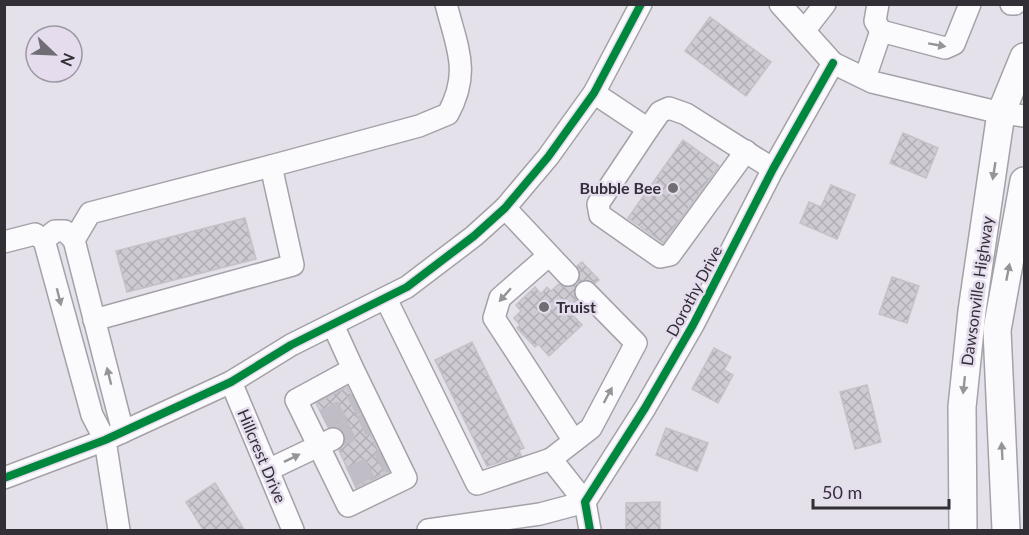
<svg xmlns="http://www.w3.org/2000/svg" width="1029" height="535" font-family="Lato,sans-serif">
<defs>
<pattern id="building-cross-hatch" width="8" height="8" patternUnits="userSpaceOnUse" patternTransform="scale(1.5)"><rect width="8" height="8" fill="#cecbd2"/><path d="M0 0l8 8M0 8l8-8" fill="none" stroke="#b1afb5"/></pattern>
</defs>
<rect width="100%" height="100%" fill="#e5e1ea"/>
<g fill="url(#building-cross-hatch)" stroke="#c4c1c8" stroke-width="1.5">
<path d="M710,17l61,45 -25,34 -61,-45z"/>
<path d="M903,133l35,15 -12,30 -36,-15z"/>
<path d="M683,140l36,26 -56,77 -35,-25z"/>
<path d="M831,185l24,10 -18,44 -37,-16 9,-21 12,5z"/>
<path d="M245,218l11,41 -129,33 -11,-41z"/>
<path d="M582,262l17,18 -4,3 -6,-3 -11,2 2,-9 -3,-7z"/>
<path d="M892,277l27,9 -12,37 -28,-9z"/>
<path d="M559,284l6,3 11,-2 -2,10 3,5 -10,9 15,16 -33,31 -11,-12 -3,3 -18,-19 3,-3 -6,-7 7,-7 -5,-6 19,-18 6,7 6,-7 4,4z"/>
<path d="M472,342l52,106 -5,2 2,6 -34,10 -52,-106z"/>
<path d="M714,348l17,9 -7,13 9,5 -15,28 -26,-14z"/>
<path d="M867,385l14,57 -26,7 -15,-57z"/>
<path d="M347,387l42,85 -33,16 -17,-38 7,-9 -2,-8 -9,-7 -7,1 -12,-24z"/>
<path d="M666,428l42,15 -11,28 -41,-16z"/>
<path d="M215,483l30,48h-41l-18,-29z"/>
<path d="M660,502v29h-34v-28z"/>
</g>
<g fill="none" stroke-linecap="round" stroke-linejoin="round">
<g stroke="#c1bdc6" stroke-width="21" stroke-dasharray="21 10" stroke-linecap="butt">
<path d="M324,420l35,-18"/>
<path d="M333,439l36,-17"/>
<path d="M351,477l35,-18"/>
</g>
<g stroke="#a4a1a8" stroke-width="24">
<g id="minor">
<path d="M780,4l53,59 39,19 129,31 23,3"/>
<path d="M878,4l-3,17 6,10 64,17 9,-4 16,-40"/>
<path d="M1011,4h4"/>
<path d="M804,31l21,-27"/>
<path d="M865,78l16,-47"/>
<path d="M594,93l54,36 12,-17 9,-4 17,6 87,55"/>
<path d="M648,129l-50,75 2,11 60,42 10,-2 76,-104"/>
<path d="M505,208l63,67"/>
<path d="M44,240l11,-9h10l9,9 49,192"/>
<path d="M74,240l16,-27 181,-47"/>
<path d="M4,242l31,-8 9,6 48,175 13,25 14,90"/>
<path d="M548,256l-48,42 -6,20 80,123"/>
<path d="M386,299l91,185 74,-25"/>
<path d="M94,320l199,-55 -22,-99 148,-40 29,-12c23,-42 9,-66 -2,-110"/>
<path d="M333,325l20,44 -57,31 52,106 58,-28 -53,-109"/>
<path d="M231,382l62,148"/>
<path d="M268,470l65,-31"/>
<path d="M4,478l101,-38 126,-58 60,-37 116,-58 67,-51 31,-28 43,-51 46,-64 47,-89"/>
<path d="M428,530l112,-16 45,-12 -34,-43 40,-31 45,-85 -50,-51"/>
<path d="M590,530l-5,-28 60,-94 48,-83 80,-156 60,-106"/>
</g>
</g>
<g stroke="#a4a1a8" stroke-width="30">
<g id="major">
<path d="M963,530l-1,-123 10,-96 29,-198 23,-56"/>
<path d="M1006,530l-9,-200 27,-149"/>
</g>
</g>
<use href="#minor" stroke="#fbfafc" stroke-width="21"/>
<use href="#major" stroke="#fbfafc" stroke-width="27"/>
<g stroke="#e5ddee" stroke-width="11">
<g id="cycleway">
<path d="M4,478l101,-38 126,-58 60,-37 116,-58 67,-51 31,-28 43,-51 46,-64 47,-89"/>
<path d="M590,530l-5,-28 60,-94 48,-83 80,-156 60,-106"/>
</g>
</g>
<use href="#cycleway" stroke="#00873e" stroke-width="8"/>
</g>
<defs><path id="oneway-solid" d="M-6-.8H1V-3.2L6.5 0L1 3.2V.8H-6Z" transform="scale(1.5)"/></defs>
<g fill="#969499">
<use href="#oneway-solid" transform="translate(937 45) rotate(10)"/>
<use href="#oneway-solid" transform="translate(994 171) rotate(99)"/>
<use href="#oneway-solid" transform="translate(1008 272) rotate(-79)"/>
<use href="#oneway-solid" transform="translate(505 295) rotate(131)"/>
<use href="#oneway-solid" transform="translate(59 297) rotate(76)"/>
<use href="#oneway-solid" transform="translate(109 376) rotate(-104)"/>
<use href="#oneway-solid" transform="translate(964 385) rotate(96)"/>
<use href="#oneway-solid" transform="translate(608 395) rotate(-62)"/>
<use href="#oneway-solid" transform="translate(1002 451) rotate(-93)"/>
<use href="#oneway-solid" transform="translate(292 458) rotate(-26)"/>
</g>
<g fill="#716d75" stroke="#e5ddee" stroke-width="2">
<circle cx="673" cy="188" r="6"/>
<circle cx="544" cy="307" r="6"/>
</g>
<g text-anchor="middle" stroke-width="5" stroke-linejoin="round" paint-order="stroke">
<g font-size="16" font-weight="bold" fill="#322f36" stroke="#e5ddee" text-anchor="end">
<text x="661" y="194">Bubble Bee</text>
<text x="556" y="313" text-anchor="start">Truist</text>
</g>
<g font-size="16" fill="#322f36" stroke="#e5ddee">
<text transform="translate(694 291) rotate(-62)" y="6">Dorothy Drive</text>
<text transform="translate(977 291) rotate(-82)" y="6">Dawsonville Highway</text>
<text transform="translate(262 456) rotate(67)" y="6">Hillcrest Drive</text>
</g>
</g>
<rect width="1029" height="535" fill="none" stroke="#322f36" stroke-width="12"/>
<g transform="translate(54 54) rotate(113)"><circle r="28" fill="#e5ddee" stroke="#9d97a4" stroke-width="1.5"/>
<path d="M0-4.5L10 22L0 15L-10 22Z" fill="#716d75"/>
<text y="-9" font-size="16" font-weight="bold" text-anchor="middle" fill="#322f36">N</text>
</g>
<path d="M813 499v9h136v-9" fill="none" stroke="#322f36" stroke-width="3"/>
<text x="822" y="499" font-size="18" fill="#322f36" stroke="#e5ddee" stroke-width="4.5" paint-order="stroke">50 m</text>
</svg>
